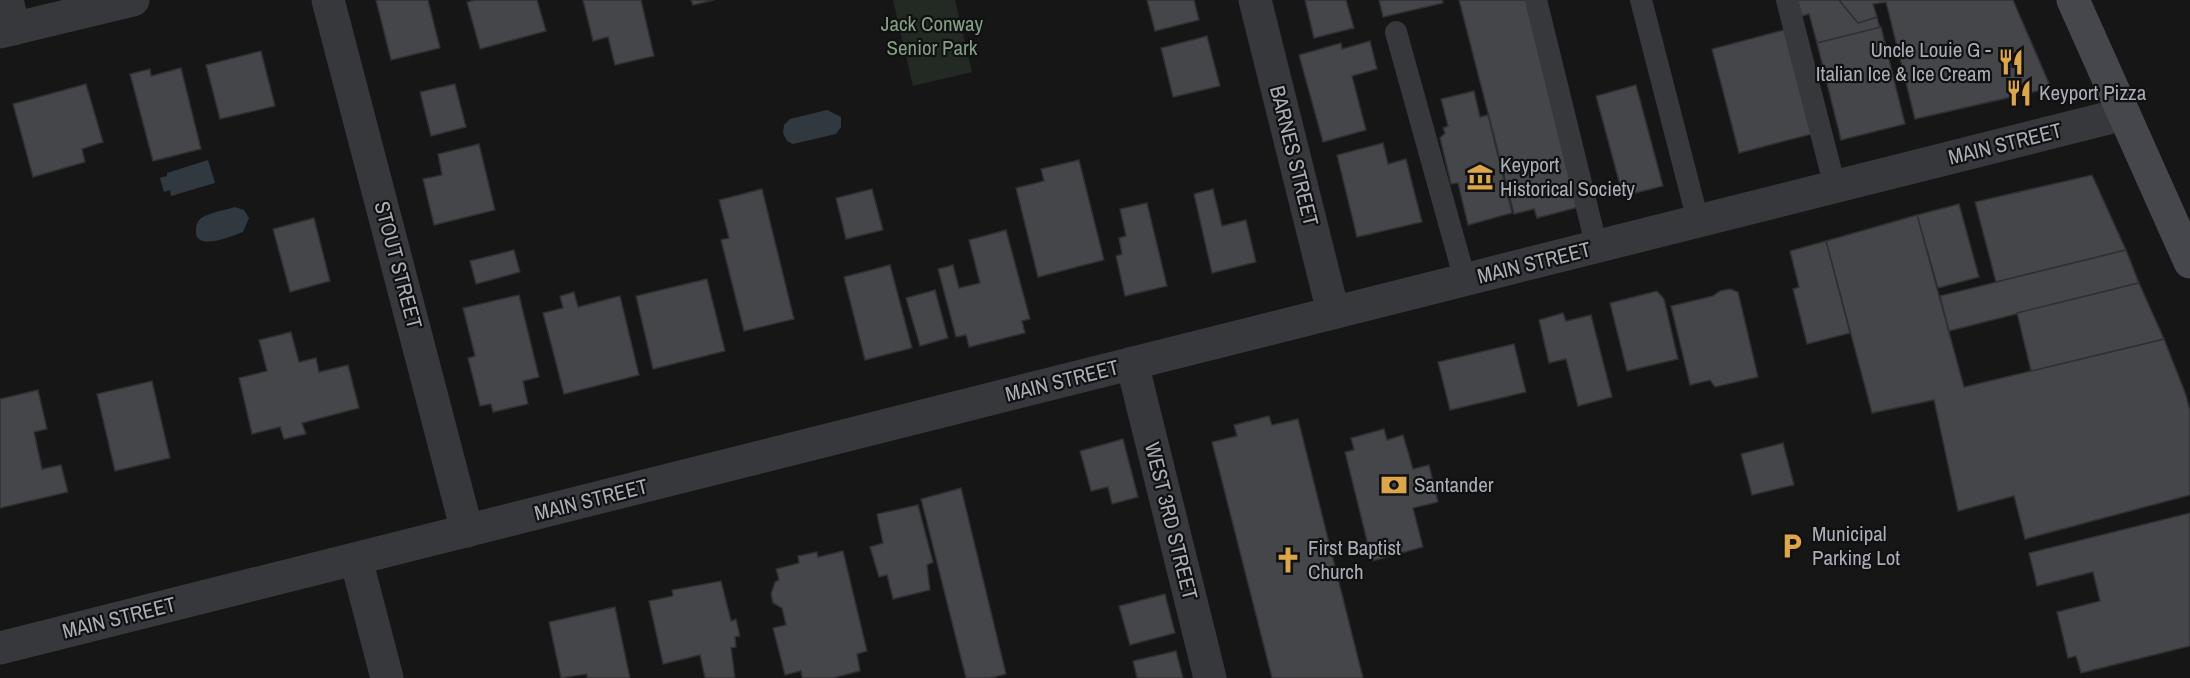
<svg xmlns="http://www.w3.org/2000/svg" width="2190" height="678" font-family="'Archivo Narrow',sans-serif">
<rect width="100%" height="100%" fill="#161617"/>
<path fill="#222a23" d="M893,0h62l17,72 -59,14z"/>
<g fill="#30393f">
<path d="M827,110l14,7v10l-5,7 -43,10 -6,-3 -4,-8 1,-8 6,-6z"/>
<path d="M208,160l7,23 -44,13 -1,-6 -6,2 -4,-14 7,-2v-3z"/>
<path d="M235,207l9,3 5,8 -6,14c-11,4 -50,21 -47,-3 0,-5 3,-10 7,-12 9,-5 22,-7 32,-10z"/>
</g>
<g fill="#45464a" stroke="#303033" stroke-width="1.5">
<path d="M376,0h52l12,48 -49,12z"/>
<path d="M475,0h62l9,31 -66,18 -13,-47z"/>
<path d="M583,0h58l13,56 -39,9 -7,-28 -15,4z"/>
<path d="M691,0h23l-21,5z"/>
<path d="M1147,0h47l5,20 -44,11z"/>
<path d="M1305,0h41l8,28 -40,10z"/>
<path d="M1379,0h63l1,3 -60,14z"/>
<path d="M1459,0h67l53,207 -42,11 -3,-9 -20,5z"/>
<path d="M1797,0h42l19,23 19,-6 3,11 -63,15 -8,-29 -7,2z"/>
<path d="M1839,0h174l38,88 -136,31 -29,-117 -13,2 4,13 -19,6z"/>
<path d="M1881,27l24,97 -64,16 -24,-97z"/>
<path d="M1784,30l28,104 -73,19 -27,-104z"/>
<path d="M1207,36l13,50 -47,11 -12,-49z"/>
<path d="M1370,41l7,28 -25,7 14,54 -43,12 -24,-87 42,-12 1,6z"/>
<path d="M261,51l14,55 -55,13 -14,-54z"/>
<path d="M181,68l20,81 -48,12 -23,-87 20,-5 1,7z"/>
<path d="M86,84l17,58 -21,7 3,13 -52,15 -20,-73z"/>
<path d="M455,84l11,43 -35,9 -11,-44z"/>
<path d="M1636,85l27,101 -40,10 -27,-100z"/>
<path d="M1474,91l6,26 8,-2 24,98 -44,12 -10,-42 -7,1 -11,-46 5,-5 -2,-5 5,-2 -7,-27z"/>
<path d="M1383,143l5,21 18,-5 16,63 -65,15 -20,-82z"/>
<path d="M479,144l16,66 -61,15 -11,-46 19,-4 -4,-21z"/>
<path d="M1079,160l25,100 -66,17 -22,-89 28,-7 -3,-12z"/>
<path d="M2092,175l34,75 -130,32 -21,-80z"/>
<path d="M762,189l32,130 -50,12 -23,-91 8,-2 -10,-38z"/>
<path d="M872,189l11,41 -37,9 -10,-41z"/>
<path d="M1213,189l9,37 24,-6 10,42 -44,11 -18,-79z"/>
<path d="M1147,203l20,83 -42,10 -9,-40 6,-2 -3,-16 7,-2 -6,-27z"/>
<path d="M1959,204l20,73 -41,11 -21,-73z"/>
<path d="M1917,215l47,172 200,-48 22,56 4,16v84l-165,44 -11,-43 -56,15 -24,-111 -62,13 -46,-172z"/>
<path d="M314,218l16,63 -40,11 -17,-63z"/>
<path d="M1006,230l24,89 -8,2 3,12 -56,14 -3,-12 -10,2 -18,-68 15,-4 6,23 21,-5 -11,-43z"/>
<path d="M1826,241l24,92 -43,11 -14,-55 6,-2 -9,-36z"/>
<path d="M514,250l6,22 -44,12 -6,-23z"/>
<path d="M2126,250l13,33 -190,48 -9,-35z"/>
<path d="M890,265l22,83 -47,12 -21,-83z"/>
<path d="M707,279l18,72 -72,18 -17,-73z"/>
<path d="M2139,283l25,56 -133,32 -14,-58z"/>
<path d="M1730,289l8,3 20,85 -43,10 -5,-7 -20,5 -19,-79 42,-10 7,-5z"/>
<path d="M935,290l13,48 -28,8 -14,-48z"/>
<path d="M1657,291l7,8 14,60 -51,12 -17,-68z"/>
<path d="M574,292l4,15 42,-11 19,79 -75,19 -21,-81 20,-5 -3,-12z"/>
<path d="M519,295l20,82 -16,4 5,23 -35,8 -2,-8 -11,2 -12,-48 7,-2 -12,-48z"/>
<path d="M1563,313l3,8 25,-6 21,82 -34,9 -12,-47 -17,4 -10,-43z"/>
<path d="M291,332l8,30 17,-4 3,14 29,-7 11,43 -57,15 4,11 -22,5 -4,-12 -28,7 -13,-56 28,-7 -8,-31z"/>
<path d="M1514,344l12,48 -76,18 -12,-48z"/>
<path d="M152,381l18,77 -55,13 -18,-77z"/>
<path d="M38,390l9,39 -13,3 8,37 19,-4 7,27 -68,16v-109z"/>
<path d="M1269,416l3,9 26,-6 65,259h-91l-60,-236 25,-6 -3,-11z"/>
<path d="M1384,429l3,11 16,-5 10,34 16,-4 9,37 -25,6 10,39 -51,14 -27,-109 9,-2 -3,-12z"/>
<path d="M1123,439l15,58 -26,7 -4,-17 -17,4 -11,-40z"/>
<path d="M1783,443l11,42 -42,10 -11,-41z"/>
<path d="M961,488l45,186 -15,4h-25l-45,-179z"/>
<path d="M918,505l15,57 -6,3 3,25 -37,9 -6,-24 -8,2 -9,-30 13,-4 -6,-29z"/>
<path d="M2190,513v133l-109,27 -5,-17 -8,2 -11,-46 43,-11 -7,-29 -56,14 -8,-33z"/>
<path d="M843,551l24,100 -10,3 3,17 -27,7h-31l-1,-7 -16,4 -12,-47 13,-3 -4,-17 -9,-5 -2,-9 4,-12 4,-2 -3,-11 23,-6 -1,-7 19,-4 1,5z"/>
<path d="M721,581l10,40 5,-2 4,17 -5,1 1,10 -5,1 4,30h-30l-5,-23 -37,9 -14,-63 24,-5 -1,-6z"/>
<path d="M1165,594l10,39 -45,12 -11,-39z"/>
<path d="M615,607l15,71h-43v-4l-26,4 -12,-56z"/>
<path d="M1176,651l7,27h-46l-4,-17z"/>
</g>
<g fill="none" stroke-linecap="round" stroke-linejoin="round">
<g stroke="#37383c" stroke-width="22">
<path d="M1536,0l61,248"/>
<path d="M1641,0l57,221"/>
<path d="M1787,0l48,187"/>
<path d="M1396,32l69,248"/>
</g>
<g stroke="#37383c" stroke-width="33">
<path d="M7,0l7,29"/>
<path d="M328,0l139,531"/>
<path d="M1255,0l78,312"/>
<path d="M0,32l133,-32"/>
<path d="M1132,363l78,315"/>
<path d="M356,559l31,119"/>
<path d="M0,648l2124,-534"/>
</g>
<path stroke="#45474c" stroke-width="33" d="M2073,0l117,262"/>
</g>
<defs>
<g id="restaurant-bare" transform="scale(2.07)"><path d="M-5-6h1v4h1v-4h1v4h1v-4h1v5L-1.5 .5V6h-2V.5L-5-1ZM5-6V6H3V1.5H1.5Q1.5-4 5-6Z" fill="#dea647" stroke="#111112" stroke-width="2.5" paint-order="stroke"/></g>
<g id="museum-bare" transform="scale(2.07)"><path d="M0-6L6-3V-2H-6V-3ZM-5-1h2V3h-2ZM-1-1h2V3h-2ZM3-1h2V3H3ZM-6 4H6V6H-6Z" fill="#dea647" stroke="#111112" stroke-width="2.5" paint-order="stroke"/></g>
<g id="bank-bare" transform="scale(2.07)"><path d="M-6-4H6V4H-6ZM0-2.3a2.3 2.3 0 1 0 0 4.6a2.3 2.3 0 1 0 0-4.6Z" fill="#dea647" stroke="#111112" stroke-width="2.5" paint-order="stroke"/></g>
<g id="parking-bare" transform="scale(2.07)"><path d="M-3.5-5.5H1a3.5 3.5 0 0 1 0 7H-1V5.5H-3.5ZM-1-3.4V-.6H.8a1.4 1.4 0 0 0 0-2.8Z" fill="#dea647" stroke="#111112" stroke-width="2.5" paint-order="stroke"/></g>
<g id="church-bare" transform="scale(2.07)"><path d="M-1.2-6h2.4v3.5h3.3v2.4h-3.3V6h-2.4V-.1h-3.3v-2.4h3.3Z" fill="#dea647" stroke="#111112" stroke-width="2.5" paint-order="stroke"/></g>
</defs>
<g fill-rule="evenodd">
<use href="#restaurant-bare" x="2011" y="62"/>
<use href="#restaurant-bare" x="2019" y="93"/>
<use href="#museum-bare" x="1480" y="177"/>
<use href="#bank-bare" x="1394" y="485"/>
<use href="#parking-bare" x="1792" y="546"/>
<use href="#church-bare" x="1288" y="560"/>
</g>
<g text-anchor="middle" stroke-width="4.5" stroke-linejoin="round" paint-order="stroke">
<g font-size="21" fill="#829f83" stroke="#111112">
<text x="932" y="31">Jack Conway<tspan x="932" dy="24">Senior Park</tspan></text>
</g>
<g font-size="21" fill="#a9adb6" stroke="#111112" text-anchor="start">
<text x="1991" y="57" text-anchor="end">Uncle Louie G -<tspan x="1991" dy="24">Italian Ice &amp; Ice Cream</tspan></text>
<text x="2039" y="100">Keyport Pizza</text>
<text x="1500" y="172">Keyport<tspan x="1500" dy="24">Historical Society</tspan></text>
<text x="1414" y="492">Santander</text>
<text x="1812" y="541">Municipal<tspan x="1812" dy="24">Parking Lot</tspan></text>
<text x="1308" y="555">First Baptist<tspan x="1308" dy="24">Church</tspan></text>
</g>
<g font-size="21" fill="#a9adb6" stroke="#111112">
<text transform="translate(2005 144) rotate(-14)" y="7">MAIN STREET</text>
<text transform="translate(1294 156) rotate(76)" y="7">BARNES STREET</text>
<text transform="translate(1534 263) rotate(-14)" y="7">MAIN STREET</text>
<text transform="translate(398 265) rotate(75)" y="7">STOUT STREET</text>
<text transform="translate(1062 381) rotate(-14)" y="7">MAIN STREET</text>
<text transform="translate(591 500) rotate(-14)" y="7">MAIN STREET</text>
<text transform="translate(1171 521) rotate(76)" y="7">WEST 3RD STREET</text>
<text transform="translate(119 618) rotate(-14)" y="7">MAIN STREET</text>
</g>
</g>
</svg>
